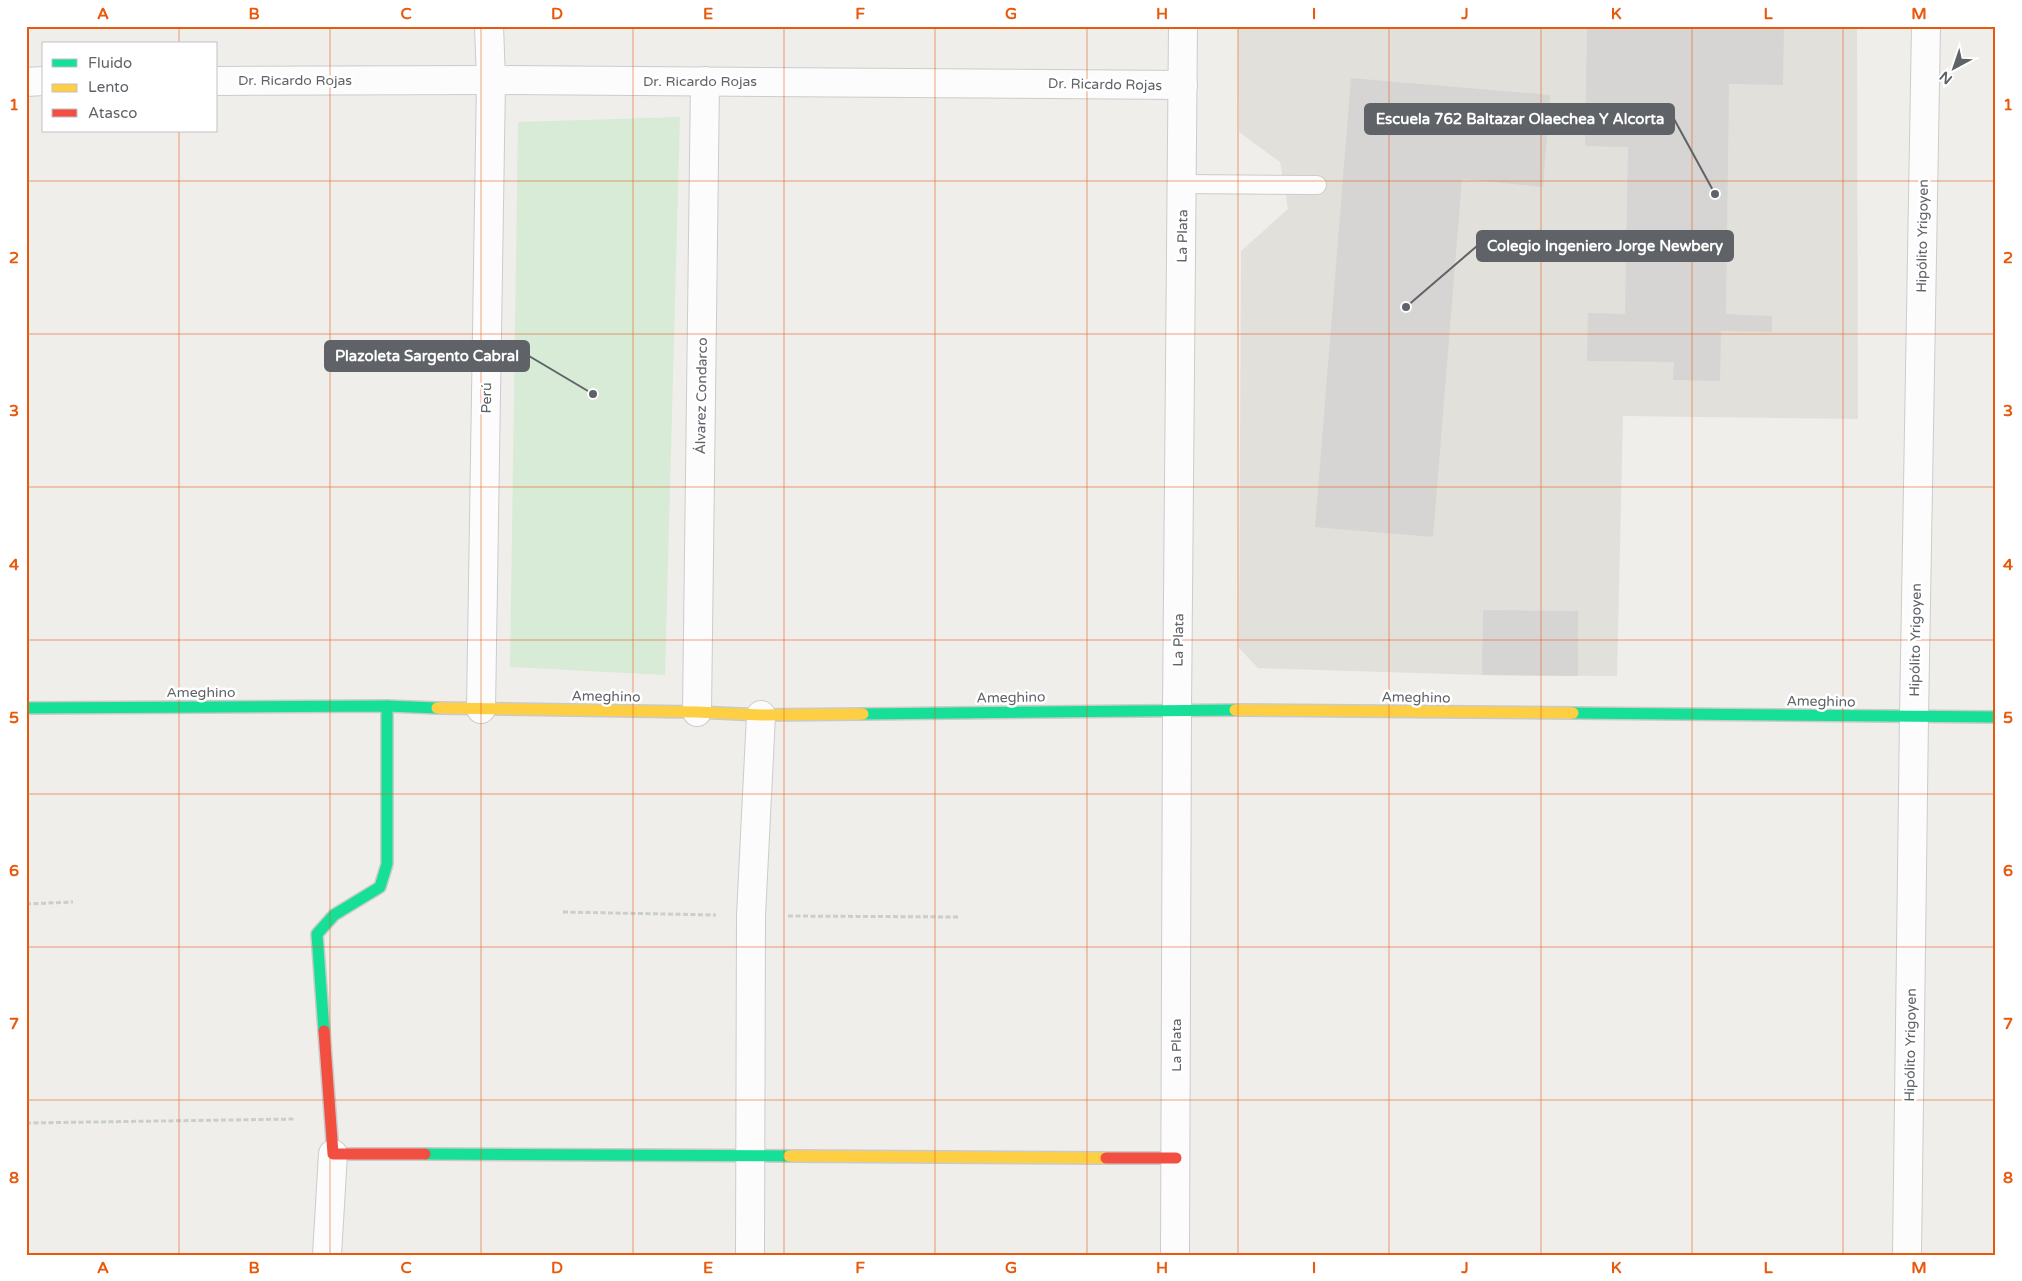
<svg xmlns="http://www.w3.org/2000/svg" width="2022" height="1281" font-family="'Varela Round',sans-serif">
<rect width="100%" height="100%" fill="#efeeea"/>
<path fill="#e2e0da" d="M1238,26h619l1,393 -235,-3 -6,260 -135,-1 -224,-7 -19,-20 2,-397 47,-42 -8,-47 -41,-30z"/>
<path fill="#d8ebd6" d="M680,117l-15,558 -155,-8 8,-545z"/>
<g fill="#d6d5d3">
<path d="M1618,26h166l-1,59 -54,-1 -3,230 46,2v16l-51,-1 -1,50 -47,-1 1,-18 -87,-1 1,-48 37,1 3,-167 -43,-1 2,-119 31,1z"/>
<path d="M1351,78l199,17 -7,92 -81,-8 -29,358 -118,-10z"/>
<path d="M1483,610l95,1v65l-96,-1z"/>
</g>
<g fill="none" stroke-linecap="round" stroke-linejoin="round">
<g stroke="#cbcccc" stroke-width="20">
<path id="lane" d="M1182,184l135,1"/>
</g>
<g stroke="#cbcccc" stroke-width="30">
<g id="street">
<path d="M216,81l275,-1 692,5"/>
<path d="M26,82l18,-1"/>
<path d="M481,709l10,-629 -2,-54"/>
<path d="M697,712l8,-631"/>
<path d="M327,1255l6,-101"/>
<path d="M750,1255l1,-339 10,-201"/>
<path d="M1175,1255l2,-545 6,-684"/>
<path d="M1907,1255l7,-538 12,-691"/>
</g>
</g>
<g stroke="#cacacb" stroke-width="14">
<g id="fast">
<path d="M26,708l361,-2 50,2"/>
<path d="M1573,713l423,4"/>
<path d="M863,714l372,-4"/>
<path d="M324,1031l-7,-97 17,-19 46,-28 7,-23v-158"/>
<path d="M425,1154l364,2"/>
</g>
</g>
<g stroke="#cacacb" stroke-width="14">
<g id="slow">
<path d="M437,708l260,4 64,3 102,-1"/>
<path d="M1235,710l338,3"/>
<path d="M789,1156l317,2"/>
</g>
</g>
<g stroke="#cacacb" stroke-width="14">
<g id="jam">
<path d="M324,1031l9,123h92"/>
<path d="M1106,1158h70"/>
</g>
</g>
<g stroke="#cacfcc" stroke-width="3" stroke-dasharray="5 2.5" stroke-linecap="butt">
<path d="M26,904l47,-2"/>
<path d="M563,912l153,3"/>
<path d="M788,916l171,1"/>
<path d="M26,1123l270,-4"/>
</g>
<use href="#lane" stroke="#fdfcfc" stroke-width="18"/>
<use href="#street" stroke="#fdfcfc" stroke-width="28"/>
<use href="#fast" stroke="#16e098" stroke-width="11"/>
<use href="#slow" stroke="#ffcf43" stroke-width="11"/>
<use href="#jam" stroke="#f24e42" stroke-width="11"/>
</g>
<path fill="none" stroke="#e8590c" stroke-width="1" stroke-opacity="0.55" d="M179,26v18M330,26v1229M481,26v1229M633,26v1229M784,26v1229M935,26v1229M1087,26v1229M1238,26v1229M1389,26v1229M1541,26v1229M1692,26v1229M1843,26v1229M179,131v1124M26,181h1970M26,334h1970M26,487h1970M26,640h1970M26,794h1970M26,947h1970M26,1100h1970"/>
<g text-anchor="middle" stroke-width="5" stroke-linejoin="round" paint-order="stroke">
<g font-size="14" fill="#5f6368" stroke="#fff">
<text x="295" y="85">Dr. Ricardo Rojas</text>
<text x="700" y="86">Dr. Ricardo Rojas</text>
<text transform="translate(1105 84) rotate(1)" y="5">Dr. Ricardo Rojas</text>
<text transform="translate(1182 236) rotate(-89)" y="5">La Plata</text>
<text transform="translate(1922 236) rotate(-89)" y="5">Hipólito Yrigoyen</text>
<text transform="translate(701 396) rotate(-89)" y="5">Álvarez Condarco</text>
<text transform="translate(486 398) rotate(-89)" y="5">Perú</text>
<text transform="translate(1178 640) rotate(-89)" y="5">La Plata</text>
<text transform="translate(1915 640) rotate(-89)" y="5">Hipólito Yrigoyen</text>
<text x="201" y="697">Ameghino</text>
<text transform="translate(606 696) rotate(1)" y="5">Ameghino</text>
<text transform="translate(1011 697) rotate(-1)" y="5">Ameghino</text>
<text transform="translate(1416 697) rotate(1)" y="5">Ameghino</text>
<text transform="translate(1821 701) rotate(1)" y="5">Ameghino</text>
<text transform="translate(1176 1045) rotate(-90)" y="5">La Plata</text>
<text transform="translate(1910 1045) rotate(-89)" y="5">Hipólito Yrigoyen</text>
</g>
</g>
<path fill="none" stroke="#5f6368" stroke-width="2" d="M1715 194L1674 119M1406 307L1477 246M593 394L529 356"/>
<g fill="#5f6368" stroke="#fff" stroke-width="2">
<circle cx="1715" cy="194" r="5"/>
<circle cx="1406" cy="307" r="5"/>
<circle cx="593" cy="394" r="5"/>
</g>
<g fill="#5f6368" stroke="#5f6368" stroke-width="2">
<rect x="1365" y="104" width="309" height="30" rx="5"/>
<rect x="1477" y="231" width="256" height="30" rx="5"/>
<rect x="325" y="341" width="204" height="30" rx="5"/>
</g>
<g font-size="15" text-anchor="middle" font-weight="bold" fill="#fff">
<text x="1520" y="124">Escuela 762 Baltazar Olaechea Y Alcorta</text>
<text x="1605" y="251">Colegio Ingeniero Jorge Newbery</text>
<text x="427" y="361">Plazoleta Sargento Cabral</text>
</g>
<rect width="2022" height="1281" fill="none" stroke="#ffffff" stroke-width="55"/>
<rect x="42" y="42" width="175" height="90" fill="#ffffff" stroke="#bfc1c3"/>
<rect x="52" y="59" width="25" height="8" fill="#16e098" stroke="#bfc1c3"/>
<text x="88" y="68" font-size="15" fill="#5f6368">Fluido</text>
<rect x="52" y="84" width="25" height="8" fill="#ffcf43" stroke="#bfc1c3"/>
<text x="88" y="92" font-size="15" fill="#5f6368">Lento</text>
<rect x="52" y="109" width="25" height="8" fill="#f24e42" stroke="#bfc1c3"/>
<text x="88" y="118" font-size="15" fill="#5f6368">Atasco</text>
<g transform="translate(1954 68) rotate(220)" stroke="#ffffff" stroke-width="4" paint-order="stroke">
<path d="M0-4L9 19L0 12L-9 19Z" fill="#5f6368"/>
<text y="-8" font-size="14" font-weight="bold" text-anchor="middle" fill="#5f6368">N</text>
</g>
<rect x="28" y="28" width="1966" height="1226" fill="none" stroke="#e8590c" stroke-width="2"/>
<g font-size="16" text-anchor="middle" font-weight="bold" fill="#e8590c">
<text x="103" y="19">A</text>
<text x="254" y="19">B</text>
<text x="406" y="19">C</text>
<text x="557" y="19">D</text>
<text x="708" y="19">E</text>
<text x="860" y="19">F</text>
<text x="1011" y="19">G</text>
<text x="1162" y="19">H</text>
<text x="1314" y="19">I</text>
<text x="1465" y="19">J</text>
<text x="1616" y="19">K</text>
<text x="1768" y="19">L</text>
<text x="1919" y="19">M</text>
<text x="14" y="110">1</text>
<text x="2008" y="110">1</text>
<text x="14" y="263">2</text>
<text x="2008" y="263">2</text>
<text x="14" y="416">3</text>
<text x="2008" y="416">3</text>
<text x="14" y="570">4</text>
<text x="2008" y="570">4</text>
<text x="14" y="723">5</text>
<text x="2008" y="723">5</text>
<text x="14" y="876">6</text>
<text x="2008" y="876">6</text>
<text x="14" y="1029">7</text>
<text x="2008" y="1029">7</text>
<text x="14" y="1183">8</text>
<text x="2008" y="1183">8</text>
<text x="103" y="1273">A</text>
<text x="254" y="1273">B</text>
<text x="406" y="1273">C</text>
<text x="557" y="1273">D</text>
<text x="708" y="1273">E</text>
<text x="860" y="1273">F</text>
<text x="1011" y="1273">G</text>
<text x="1162" y="1273">H</text>
<text x="1314" y="1273">I</text>
<text x="1465" y="1273">J</text>
<text x="1616" y="1273">K</text>
<text x="1768" y="1273">L</text>
<text x="1919" y="1273">M</text>
</g>
</svg>
